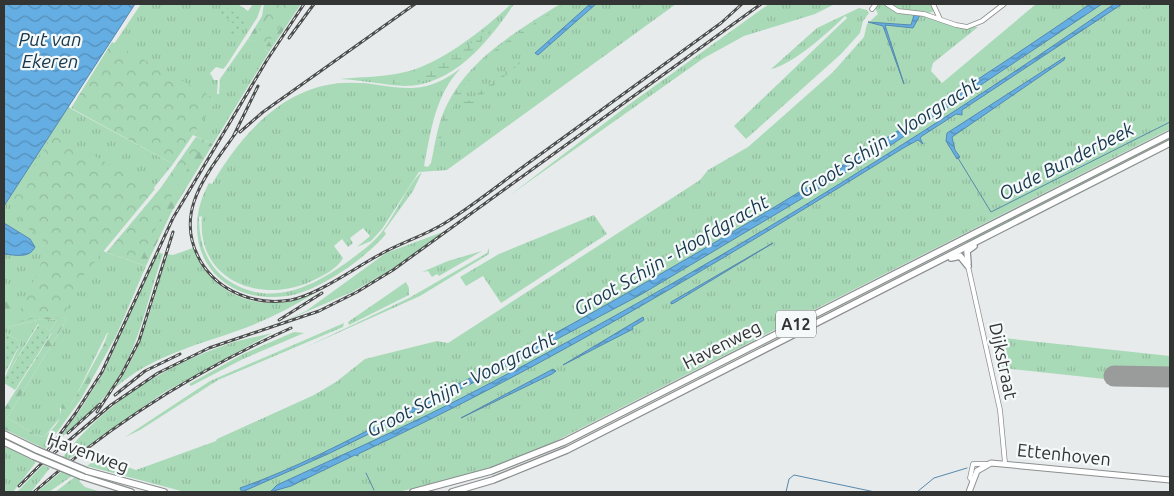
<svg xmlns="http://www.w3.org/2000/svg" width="1174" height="496" font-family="Ubuntu,sans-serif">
<defs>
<pattern id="grass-tufts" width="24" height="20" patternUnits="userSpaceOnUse" patternTransform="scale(1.25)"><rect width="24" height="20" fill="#a9dab8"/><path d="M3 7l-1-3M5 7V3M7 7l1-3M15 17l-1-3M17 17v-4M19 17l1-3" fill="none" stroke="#92bc9f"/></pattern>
<pattern id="forest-firs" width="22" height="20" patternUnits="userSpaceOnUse" patternTransform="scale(1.25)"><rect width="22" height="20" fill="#a9dab8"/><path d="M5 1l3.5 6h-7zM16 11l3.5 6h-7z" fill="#92bc9f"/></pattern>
<pattern id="wetland-marsh" width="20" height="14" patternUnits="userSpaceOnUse" patternTransform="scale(1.25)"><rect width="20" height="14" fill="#a9dab8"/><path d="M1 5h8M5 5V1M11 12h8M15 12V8" fill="none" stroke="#92bc9f"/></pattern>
<pattern id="park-crowns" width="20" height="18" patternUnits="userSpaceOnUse" patternTransform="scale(1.25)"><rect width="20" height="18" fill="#a9dab8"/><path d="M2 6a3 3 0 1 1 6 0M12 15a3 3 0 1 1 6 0" fill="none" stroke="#92bc9f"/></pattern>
<pattern id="garden-dots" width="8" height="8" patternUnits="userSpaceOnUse" patternTransform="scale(1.25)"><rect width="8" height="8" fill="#a9dab8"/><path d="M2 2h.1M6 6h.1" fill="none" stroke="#92bc9f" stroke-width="1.8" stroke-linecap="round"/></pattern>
<pattern id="water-waves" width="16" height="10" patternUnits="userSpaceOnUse" patternTransform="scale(1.25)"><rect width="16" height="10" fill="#65aee3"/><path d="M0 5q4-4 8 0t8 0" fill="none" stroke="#548eb9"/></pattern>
</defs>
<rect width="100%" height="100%" fill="#e7ebeb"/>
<g fill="url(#grass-tufts)">
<path d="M141,4h97l10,7 5,-7h9l-5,14 -31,48 -3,3 -7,-2 -6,6 4,7h4l-1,14h2l1,-15 28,-40 21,13 -56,92 -20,-9 23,-35 -102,-56z"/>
<path d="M511,4h3c-24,36 -61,82 -109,82 -22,-1 -43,-6 -65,-7 21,-2 44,-2 65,-7 34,-7 81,-44 106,-68z"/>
<path d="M560,4h116l-229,166 -28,2 -37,57 -11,12 -14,6 13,-11 -7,-8 -13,10 3,5 -5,4 -6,-8 -8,7 9,12c-6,11 -19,17 -31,23 -51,24 -116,0 -110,-65l-3,1c0,28 9,53 35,67 41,23 83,0 116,-24 12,-9 25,-18 34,-31 10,-13 27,-49 38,-57l-9,19 -29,40 2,3c-20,24 -68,58 -99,62 -70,10 -112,-51 -78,-113l3,1c28,-48 71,-98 131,-101 49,-3 71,21 118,-15 -26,27 -30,63 -37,98l4,1 3,-4c3,-14 5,-28 9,-41 19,-58 71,-87 120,-118z"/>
<path d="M769,4h66l-20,10 -71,22 -40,22 -194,137 121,-92z"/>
<path d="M878,4h53l3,7 -5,2 -1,4 30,10h20l-45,36 -2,8 11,12 94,-79h134v125l-622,316 -43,18 -52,17 -56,12h-212l-98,-26 12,-9 37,13 80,-29 1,-2 97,-44 22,-13 29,-23 72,-18 11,2 252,-163 8,-10 40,-23 85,-75 31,-35 3,-13 11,-10 -3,-6z"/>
<path d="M859,8l8,2 2,3 -6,8 -3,12 -19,21 -95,85 -12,-13 113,-108 -2,-2c-16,16 -53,49 -74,53l46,-41z"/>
<path d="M68,107l105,57 -70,87 43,15 -30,70 -9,-3 -32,65 -4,6 -11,4v10l-16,19 -6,-1 -31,-18 60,-99 -10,-5 -40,5v-10l-13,-11v-44l18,2 8,-17 -26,-16v-17z"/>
<path d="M1170,137v3l-203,103v-2z"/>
<path d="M594,215l13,19 -106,69 -18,-27 -17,10 -6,-9 39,-23z"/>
<path d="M448,230l-59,41 -37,21 -81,35 35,-16 80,-58z"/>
<path d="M193,248c14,39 52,60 93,54 10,-1 20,-7 29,-9 -20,12 -40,23 -62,32 -49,19 -99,28 -139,64 30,-41 38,-87 53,-135l6,1z"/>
<path d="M489,248v6l-69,42 -116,52 105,-50 78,-45z"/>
<path d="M482,251l-43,25 -2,-2 -5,3 -4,-6 -6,1 26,-11z"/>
<path d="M158,252l5,2c-17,48 -24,100 -57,141 -14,18 -34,32 -50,48l26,-36 22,-35z"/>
<path d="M406,282l3,6v7l-60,30 -1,-3z"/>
<path d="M42,319l15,1 -7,11 -12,-7 -34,55 17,-37 -17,-10v-4z"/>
<path d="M344,323l-1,4 -125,53 -78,50 -15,7 85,-56z"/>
<path d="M294,332l10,1 -61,26 -52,27 -2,-2 54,-30z"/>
<path d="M272,333l-109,60 -94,66 -6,-2c40,-53 103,-92 165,-113 14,-5 30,-7 44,-11z"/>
<path d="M994,337l176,19v30l-168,-18z"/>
<path d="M4,446l32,16 -23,30h-9z"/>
<path d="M43,465l7,3 -19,24h-14z"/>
<path d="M61,472l11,4 -23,16h-12z"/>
<path d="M75,477l6,3 -2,1 6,6 16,5h-46z"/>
</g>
<g fill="url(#forest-firs)">
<path d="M264,4h37l-32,48 -21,-13 14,-23z"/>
<path d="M196,137l17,7 -42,69 -25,53 -39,-14 53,-63z"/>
<path d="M8,297l9,7v15l40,-5 10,5 -60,99 31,18 6,1c5,-5 12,-11 15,-17 2,-6 1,-11 4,-17l8,1 4,-6 29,-54 4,-11 8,3 -35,63 -36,50 -41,-20v-20l48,-76 -2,-2 7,-11 -15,-1 -38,9v-30z"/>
</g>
<g fill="url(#wetland-marsh)">
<path d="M564,4h7l-15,12 -49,29 -45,42 -3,1 2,-5 38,-37z"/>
<path d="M1141,4h7l-67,49 -11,1z"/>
<path d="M497,19c-2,8 -17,25 -25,32 -42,39 -62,35 -116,27 13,-1 26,2 39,1 41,-2 74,-33 102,-60z"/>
<path d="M531,51l-1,4 -56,47 -2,5 -6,-1 -9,-8 -14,33 -6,22 -3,1 7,-33 15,-31 8,4 -1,2 -5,-1 9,7z"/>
</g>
<g fill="url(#park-crowns)">
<path d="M276,4h20l-32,45 -14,-6z"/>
<path d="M112,42l105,58 -44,64 -102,-56z"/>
<path d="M54,134l101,55 -72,87 -21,43 -19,-2 -28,5 32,-72 -6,-14 -15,-8 -16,-25z"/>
<path d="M196,137l9,3 -32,53 -34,70 -32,-11 53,-63z"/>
</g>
<g fill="url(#garden-dots)">
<path d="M223,5l24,16 -10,16 -8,-5 5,-8 -16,-11z"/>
<path d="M39,324l13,8 -37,58 -11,-7v-4z"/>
<path d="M4,332l17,10 -17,33z"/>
</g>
<g fill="url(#water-waves)" stroke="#5689ae">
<path d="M4,4h131l-131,202z"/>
<path d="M590,4h6l-58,51 -3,-2z"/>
<path d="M1090,4h12l-217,145 -243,145 -147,78 -167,82 -86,38 -2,-4c54,-19 105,-46 156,-72 68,-35 134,-68 201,-106 168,-94 333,-196 493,-306z"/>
<path d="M1114,4h8l-160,106v5l-6,-1 -34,22 -2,2 3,6 -5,-4 -13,7c-178,110 -357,219 -547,307v2l-3,-1 -64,31 -21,6 7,-7c67,-31 135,-61 202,-96 219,-114 432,-244 635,-385z"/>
<path d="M914,15h6l-7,13 -28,-3 19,59 -21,-58 -15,-4 43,3z"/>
<path d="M1065,57l-1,3 -112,77 3,13 5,7 -3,2 -11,-18 1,-8z"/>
<path d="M4,223l26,16 5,8c-6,12 -20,8 -31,7z"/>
<path d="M773,243l-99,60 -3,1v-2z"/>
<path d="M643,317l1,3 -12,7 1,2 -70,36z"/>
<path d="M553,369l3,2 -4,3 -91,44z"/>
</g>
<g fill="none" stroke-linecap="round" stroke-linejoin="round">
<g stroke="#5689ae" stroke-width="1">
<path d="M958,158l33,54 179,-90"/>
<path d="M366,473l8,17"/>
<path d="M786,492l3,-13 5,-4 81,17"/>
<path d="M917,492l17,-14 33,-10"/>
</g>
<path stroke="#9a9c9c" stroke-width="21" d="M1114,376l56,1"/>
<g stroke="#8c8f8f" stroke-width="5.5">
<g id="minor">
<path d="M887,4l11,7 26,3 32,11 11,2 15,-6 22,-17"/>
<path d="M933,4l7,15"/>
<path d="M872,9l4,-5"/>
<path d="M968,266l32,144 5,53"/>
<path d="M972,480l-2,-2 3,-14h15"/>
</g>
</g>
<g stroke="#8c8f8f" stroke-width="7">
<path id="major" d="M969,492l8,-21 14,-8 179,17"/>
</g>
<g stroke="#8c8f8f" stroke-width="8">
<g id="highway">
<path d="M951,258l9,-2 8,10"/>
<path d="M968,263l-1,-12 7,-5"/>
<path d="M4,434l33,16"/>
<path d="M4,442l29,14"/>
<path d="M87,471l77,21"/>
<path d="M81,476l50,16"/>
<path d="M413,492l78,-21 73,-29 606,-308"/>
<path d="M452,492l41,-12 74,-30 603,-307"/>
</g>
</g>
<use href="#minor" stroke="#fff" stroke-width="4"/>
<use href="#major" stroke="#fff" stroke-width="5"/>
<use href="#highway" stroke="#fff" stroke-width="5.5"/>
<g stroke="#4c4d4d" stroke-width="3">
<g id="rail">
<path d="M289,38l25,-34"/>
<path d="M237,131c-27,40 -66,80 -36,131 18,30 55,44 90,38 28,-6 62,-31 88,-45 21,-12 45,-19 66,-32 32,-20 62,-45 93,-67 61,-44 122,-89 183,-133l21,-19"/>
<path d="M240,132l23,-20 152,-108"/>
<path d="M234,135l24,-49"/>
<path d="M279,320l43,-27"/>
<path d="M115,395l30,-24 35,-17"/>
<path d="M97,412l25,-38 17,-33 34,-109"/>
<path d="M68,433l32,-29"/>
<path d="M43,457l32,-43 27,-42 71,-154 94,-158 37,-56"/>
<path d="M19,486l22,-22 70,-59 47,-32 51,-25 110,-37 38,-19 36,-22 368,-266"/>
<path d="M34,492c77,-68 163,-122 257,-164"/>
</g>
</g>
<use href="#rail" stroke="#f5f9f9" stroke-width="1" stroke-dasharray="4" stroke-linecap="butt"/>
<g stroke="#8c8f8f" stroke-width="8" stroke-linecap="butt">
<g id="highway-bridge">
<path d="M37,450l50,21"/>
<path d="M33,456l48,20"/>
</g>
</g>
<use href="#highway-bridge" stroke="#fff" stroke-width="5.5"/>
</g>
<g text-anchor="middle" stroke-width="4.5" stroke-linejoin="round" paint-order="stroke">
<rect fill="#f5f9f9" stroke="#6d6f6f" stroke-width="1" x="776" y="310.5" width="40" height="27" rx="4"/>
<g font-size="16" font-weight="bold" fill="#333434">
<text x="796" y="330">A12</text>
</g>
<g font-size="18" fill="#333434" stroke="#f5f9f9">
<text transform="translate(722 345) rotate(-27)" y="6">Havenweg</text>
<text transform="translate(1003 361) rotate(78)" y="6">Dijkstraat</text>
<text transform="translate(88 453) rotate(20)" y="6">Havenweg</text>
<text transform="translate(1064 455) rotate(6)" y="6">Ettenhoven</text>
</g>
<g font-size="19" font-style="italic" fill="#17374d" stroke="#f5f9f9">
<text x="50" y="46">Put van<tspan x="50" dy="22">Ekeren</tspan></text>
<text transform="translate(889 137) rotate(-32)" y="7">Groot Schijn - Voorgracht</text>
<text transform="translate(1066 161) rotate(-27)" y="7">Oude Bunderbeek</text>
<text transform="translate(671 255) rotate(-30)" y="7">Groot Schijn - Hoofdgracht</text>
<text transform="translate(461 384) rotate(-27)" y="7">Groot Schijn - Voorgracht</text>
</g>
</g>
<rect width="1174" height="496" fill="none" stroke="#333434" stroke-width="10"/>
</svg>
